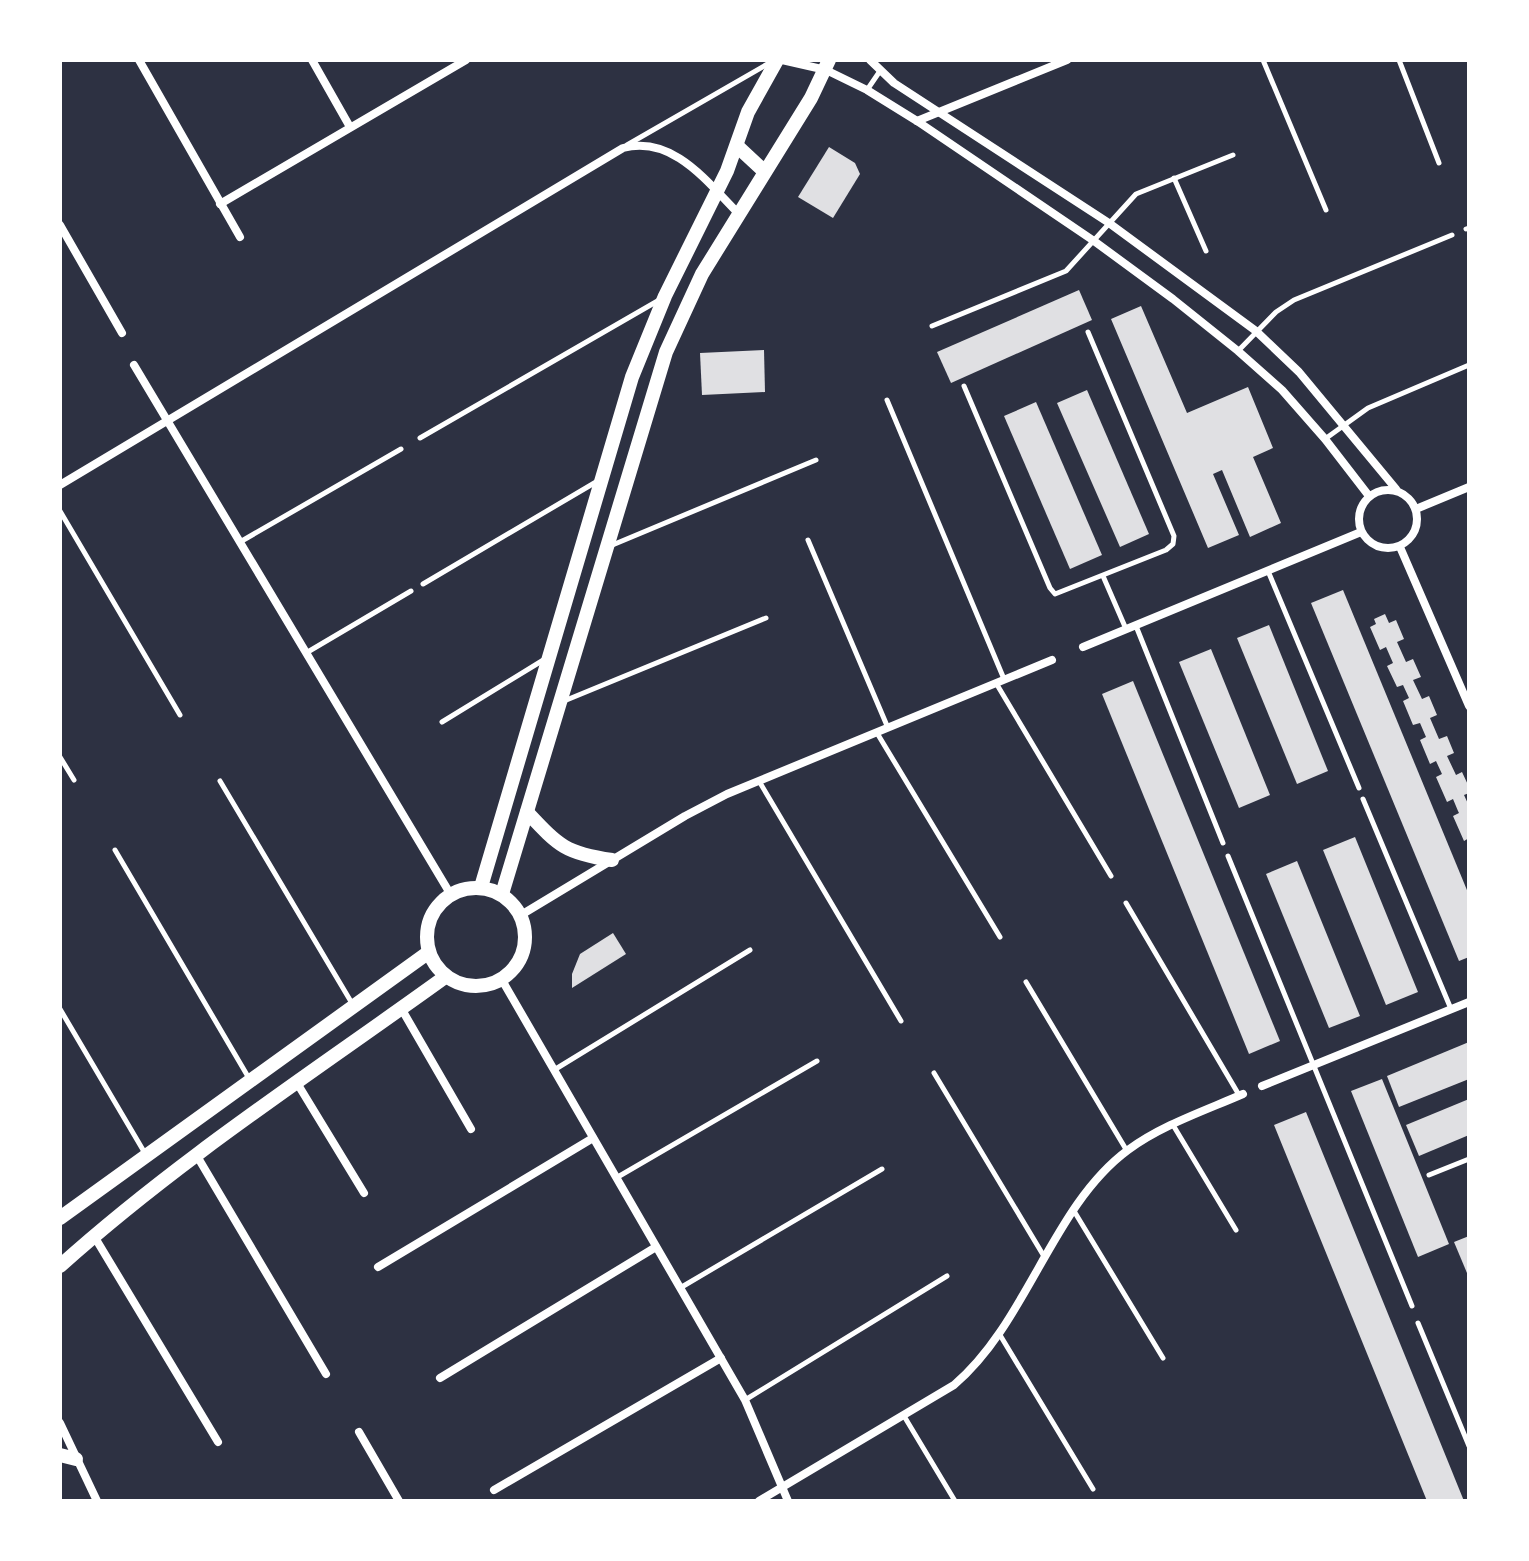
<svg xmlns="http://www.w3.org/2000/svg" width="1529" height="1561" font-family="'Roboto Serif',serif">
<rect width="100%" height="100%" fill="#2d3142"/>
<g fill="#e0e0e3">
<path d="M829,147l26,16 5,11 -27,44 -35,-21z"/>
<path d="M1079,290l13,30 -141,63 -14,-31z"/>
<path d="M1141,306l46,107 61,-26 25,61 -20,9 28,66 -31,14 -28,-67 -9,4 26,61 -31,13 -97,-229z"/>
<path d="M764,350l1,42 -63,3 -2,-42z"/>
<path d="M1087,390l62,144 -29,13 -63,-144z"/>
<path d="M1036,402l66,153 -32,14 -66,-153z"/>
<path d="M1343,590l126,305v62l-10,4 -148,-358z"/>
<path d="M1385,614l4,9 7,-3 8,19 -7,3 9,20 7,-3 8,18 -8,3 9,19 7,-3 8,19 -7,3 9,21 8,-3 7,17 -7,3 9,19 6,-3 7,15v6l-5,2 5,11v32l-5,3 -11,-25 6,-3 -1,-2 -5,-12 -6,3 -11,-25 6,-3 -6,-13 -6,3 -10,-24 6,-3 -6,-14 -7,2 -10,-24 6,-3 -6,-13 -6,2 -10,-21 6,-3 -7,-16 -6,3 -10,-23 6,-3 -2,-5z"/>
<path d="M1269,625l59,146 -31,13 -60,-146z"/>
<path d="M1211,649l59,146 -31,13 -60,-146z"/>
<path d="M1133,681l147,360 -31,13 -147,-360z"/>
<path d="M1355,837l63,155 -32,13 -63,-155z"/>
<path d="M1297,861l63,155 -31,12 -63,-154z"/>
<path d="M613,933l13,21 -54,34v-14l8,-20z"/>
<path d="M1469,1042v37l-70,28 -12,-31z"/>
<path d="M1382,1079l67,165 -31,13 -67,-166z"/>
<path d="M1469,1099v36l-50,21 -13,-31z"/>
<path d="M1306,1112l158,389h-37l-153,-376z"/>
<path d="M1469,1236v36l-2,1 -13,-31z"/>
</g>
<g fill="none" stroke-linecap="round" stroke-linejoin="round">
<g stroke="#fff" stroke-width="5">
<path d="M1263,60l63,150"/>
<path d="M1399,60l40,103"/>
<path d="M867,90l13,-19"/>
<path d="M627,145l144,-83"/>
<path d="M1174,178l32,73"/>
<path d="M1466,229l3,-1"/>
<path d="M932,326l134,-55 70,-77 97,-39"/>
<path d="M1238,351l38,-39 18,-12 158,-65"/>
<path d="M964,386l86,202 5,6 111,-44 7,-6 1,-8 -86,-204"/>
<path d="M887,400l117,279"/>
<path d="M420,438l241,-139"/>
<path d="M1325,439l43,-31 101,-43"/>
<path d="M60,511l120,204"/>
<path d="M808,540l80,188"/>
<path d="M240,542l161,-93"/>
<path d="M610,546l206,-86"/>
<path d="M1268,571l91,217"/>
<path d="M1103,576l23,53"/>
<path d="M423,584l173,-102"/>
<path d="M1136,626l87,217"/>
<path d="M306,653l105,-62"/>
<path d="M996,683l115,193"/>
<path d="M564,701l202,-83"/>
<path d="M442,722l103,-63"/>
<path d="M877,733l123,204"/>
<path d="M60,757l14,23"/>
<path d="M220,781l133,224"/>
<path d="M759,781l142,240"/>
<path d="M1363,799l88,210"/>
<path d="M115,850l135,230"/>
<path d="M1228,856l184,450"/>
<path d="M1126,903l113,192"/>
<path d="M1026,982l101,169"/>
<path d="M60,1009l86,146"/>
<path d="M554,1070l196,-120"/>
<path d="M934,1073l111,185"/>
<path d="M1173,1125l63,105"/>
<path d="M1429,1175l40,-16"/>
<path d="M616,1178l201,-117"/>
<path d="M1074,1211l89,147"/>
<path d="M680,1288l202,-119"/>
<path d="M1418,1323l51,123"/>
<path d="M1000,1335l93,154"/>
<path d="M745,1400l202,-124"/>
<path d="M904,1416l51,85"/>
</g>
<g stroke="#fff" stroke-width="8">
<path d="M139,60l101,177"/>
<path d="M312,60l38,67"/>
<path d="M782,60l44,10 41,20 50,31 177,120 79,58 65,52 44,39 43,49 44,57"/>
<path d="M870,60l24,23 215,140 147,108 43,41 97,117"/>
<path d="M917,121l150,-61"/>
<path d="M220,204l246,-144"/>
<path d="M60,225l62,108"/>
<path d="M134,365l317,530"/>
<path d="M60,485l563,-337c50,-13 84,34 115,65"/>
<circle cx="1388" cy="519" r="29"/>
<path d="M1416,509l53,-22"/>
<path d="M1400,547l69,159"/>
<path d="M1083,647l278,-115"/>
<path d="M521,915l164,-99 42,-22 325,-134"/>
<path d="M502,980l243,420 43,101"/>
<path d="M401,1008l70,121"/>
<path d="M297,1083l67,110"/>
<path d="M1262,1086l207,-84"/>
<path d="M197,1156l129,218"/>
<path d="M94,1236l124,206"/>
<path d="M378,1267l215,-129"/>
<path d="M440,1378l216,-131"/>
<path d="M60,1423l37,78"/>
<path d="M359,1432l40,69"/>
<path d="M494,1490l227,-132"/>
<path d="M759,1501l195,-116c74,-63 98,-179 174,-235 34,-25 76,-39 115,-56"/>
</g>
<g stroke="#fff" stroke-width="14">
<path d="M737,146l27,25"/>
<path d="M527,812c32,34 38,41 85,48"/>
<path d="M481,887l151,-510 33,-81 62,-125 21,-59 29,-52"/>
<circle cx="476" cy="937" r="49"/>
<path d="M502,894l164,-542 36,-78 109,-176 18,-38"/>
<path d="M60,1218l369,-266"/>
<path d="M60,1266c119,-107 255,-195 385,-289"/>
<path d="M60,1455l16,4"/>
</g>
</g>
<rect width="1529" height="1561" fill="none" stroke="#ffffff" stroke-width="124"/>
</svg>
